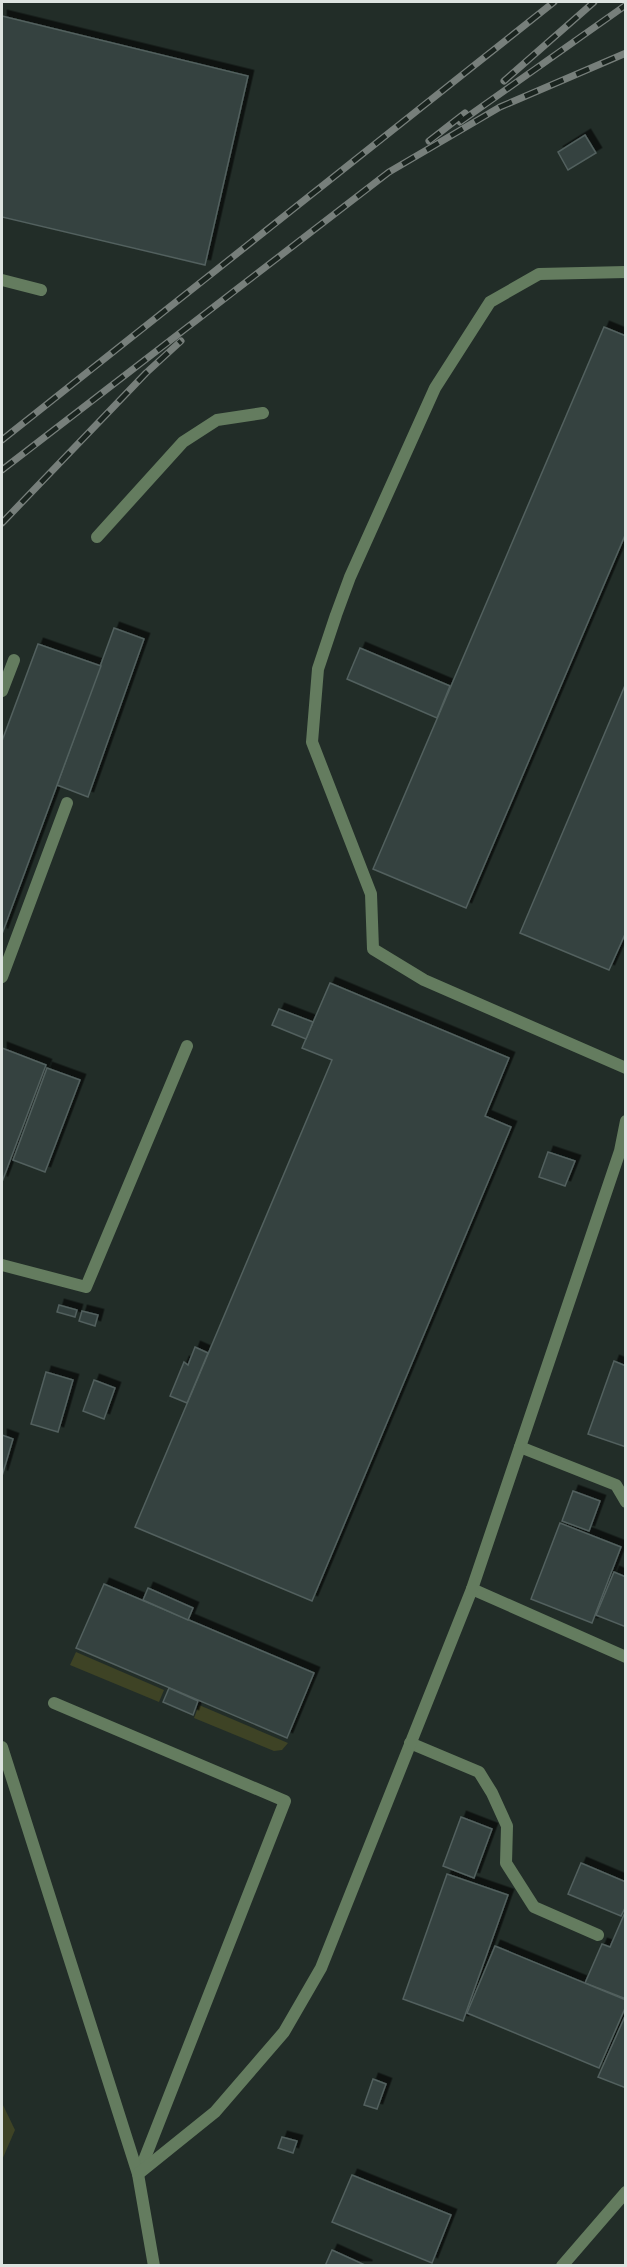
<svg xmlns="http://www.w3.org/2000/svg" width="627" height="2267" font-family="'Roboto Condensed',sans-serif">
<defs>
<filter id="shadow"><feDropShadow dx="5.5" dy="-5.5" stdDeviation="0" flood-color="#0009"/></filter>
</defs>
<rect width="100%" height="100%" fill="#222d28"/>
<g fill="#3e4325">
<path d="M76,1652l88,38 -5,12 -89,-37z"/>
<path d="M199,1705l89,38 -6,7 -8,1 -80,-33z"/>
<path d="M2,2103l13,27 -13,30z"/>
</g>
<g fill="#354341" stroke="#52605e" stroke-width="1.5" filter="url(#shadow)">
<path d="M2,16l246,60 -43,189 -203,-48z"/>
<path d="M585,135l11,18 -28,17 -10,-18z"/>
<path d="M604,327l22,9v197l-160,375 -93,-39z"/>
<path d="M114,628l30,11 -56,158 -31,-12z"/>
<path d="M38,644l63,22 -99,268v-193z"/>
<path d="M360,648l90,38 -13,32 -90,-39z"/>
<path d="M626,683v249l-17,38 -89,-37z"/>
<path d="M330,983l179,75 -24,58 26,11 -199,474 -177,-74 197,-467 -30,-12z"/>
<path d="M279,1009l34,13 -7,17 -34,-14z"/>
<path d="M2,1048l44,17 -44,117z"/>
<path d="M47,1068l33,12 -35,92 -32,-12z"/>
<path d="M548,1152l27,9 -10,25 -26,-9z"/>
<path d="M59,1305l18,5 -2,7 -18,-5z"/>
<path d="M82,1311l16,4 -3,11 -16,-5z"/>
<path d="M195,1347l13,6 -21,50 -17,-7 14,-34 4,3z"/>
<path d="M614,1361l12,5v81l-38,-13z"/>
<path d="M46,1372l27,8 -15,52 -27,-8z"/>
<path d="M94,1380l21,8 -11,31 -21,-8z"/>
<path d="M2,1435l11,4 -11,37z"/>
<path d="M573,1491l27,10 -11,30 -27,-10z"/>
<path d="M560,1523l61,24 -29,76 -61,-24z"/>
<path d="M614,1572l12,5v50l-30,-12z"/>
<path d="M104,1584l210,89 -27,65 -211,-90z"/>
<path d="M148,1588l45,20 -5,12 -45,-20z"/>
<path d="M169,1688l29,13 -5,14 -30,-13z"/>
<path d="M461,1817l31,12 -18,49 -31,-12z"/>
<path d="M581,1863l45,19v24l-5,10 -53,-22z"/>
<path d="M447,1874l61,21 -45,126 -60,-22z"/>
<path d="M626,1910v89l-41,-16 17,-39 8,3z"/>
<path d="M495,1946l131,54v6l-27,62 -132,-55z"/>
<path d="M626,2014v74l-28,-11z"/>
<path d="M373,2079l13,5 -9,25 -13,-4z"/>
<path d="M282,2137l15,4 -4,12 -15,-5z"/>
<path d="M352,2175l99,40 -19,48 -100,-41z"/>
<path d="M332,2250l35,16h-42z"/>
</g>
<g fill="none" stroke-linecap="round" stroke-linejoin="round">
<g stroke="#647c5f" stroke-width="12">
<path d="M626,272l-87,2 -49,28 -55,86 -85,189 -14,38 -18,54 -6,73 59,152 2,55 51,31 202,88"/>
<path d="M2,280l39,10"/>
<path d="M97,537l86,-95 34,-22 46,-7"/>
<path d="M2,691l12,-31"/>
<path d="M2,977l65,-174"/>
<path d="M2,1265l84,22 101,-241"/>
<path d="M520,1447l96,38 10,17"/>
<path d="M472,1589l154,68"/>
<path d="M54,1703l231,98 -146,372"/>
<path d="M410,1743l69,29 13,21 15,33 -1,37 28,44 64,28"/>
<path d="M2,1747l136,427 16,92"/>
<path d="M138,2174l77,-62 69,-80 37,-64 151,-379 123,-364 25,-74 6,-30"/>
<path d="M562,2266l64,-74"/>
</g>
<g stroke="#777f7b" stroke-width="7">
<g id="rail">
<path d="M504,81l90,-79"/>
<path d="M460,122l166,-117"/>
<path d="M429,141l36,-28"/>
<path d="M2,440l552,-438"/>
<path d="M2,470l387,-298 111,-65 126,-54"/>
<path d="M2,523l144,-150 35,-32"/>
</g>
</g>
<use href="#rail" stroke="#19231e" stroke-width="4.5" stroke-dasharray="14" stroke-linecap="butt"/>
</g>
<rect width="627" height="2267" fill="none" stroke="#dde3e0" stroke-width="6"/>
</svg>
